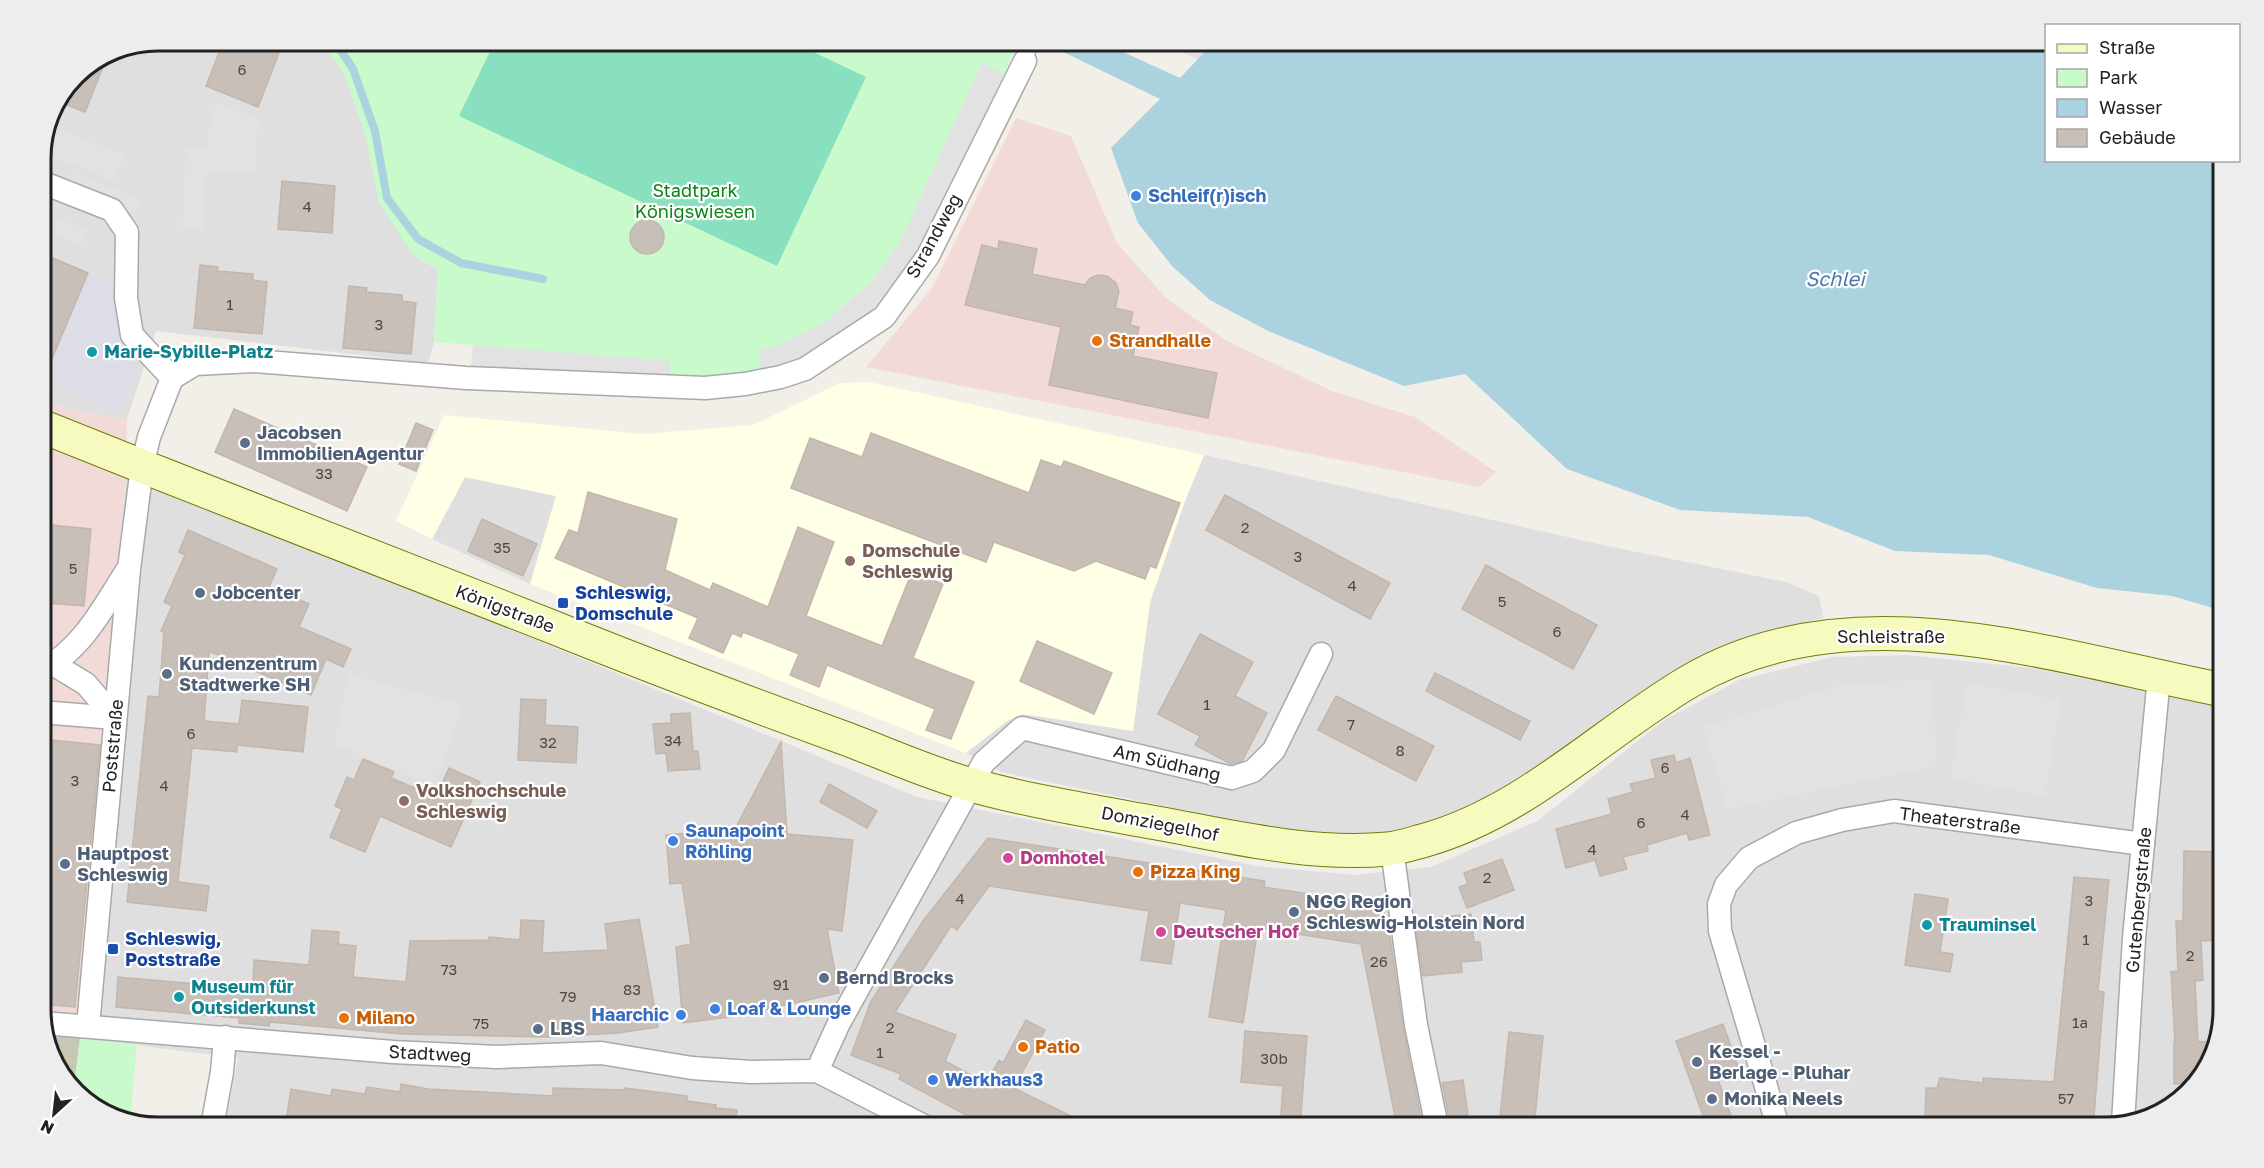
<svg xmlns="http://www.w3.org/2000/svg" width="2264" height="1168" font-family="'Golos Text',sans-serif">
<rect width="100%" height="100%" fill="#f2efe9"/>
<g fill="#e0dfdf">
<path d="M158,41h163l23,32 20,57 48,124 26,16 -4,72 -6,21 -272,-32 -29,88 -51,-7 -35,-14v-248l9,-38 25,-37 38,-26z"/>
<path d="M1204,455l408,92 174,35 33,14 4,22 -107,30 -193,135 -90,40 -57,12 -97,-5 -278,-58 -35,-19 41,-32 16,-7 110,17 17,-129 35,-101z"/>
<path d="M126,471l791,326 340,69 98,9 76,-8 106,-46 126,-100 76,-41 94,-23 73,-2 125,13 192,38v304l-12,52 -46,50 -58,15h-1882l13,-69 -158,-20z"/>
<path d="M465,477l91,19 -26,88 -98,-45z"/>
</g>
<g fill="#f2dad9">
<path d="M1016,118l55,18 46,107 49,55 61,43 105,50 83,26 81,55 -17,15 -613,-120 66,-79z"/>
<path d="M41,398l35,14 51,7 -1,52 -46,567 -6,49 -14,-11 -19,-58z"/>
</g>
<path fill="#ebdbe8" d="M1159,41h57l-18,19z"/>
<path fill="#ffffe5" d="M869,382l335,73 -19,46 -35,101 -17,129 -110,-17 -16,7 -41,32 -436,-169 26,-88 -91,-19 -33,62 -36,-18 48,-106 199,19 110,-9 87,-42z"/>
<path fill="#c7c7b4" d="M46,1035l34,3 -6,49 -14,-11z"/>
<g fill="#c8facc">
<path d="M321,41h698l-15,33 -22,-11 -81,177 -28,41 -51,43 -45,22 -17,4 1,25 -91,7v-21l-236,-19 4,-72 -26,-16 -33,-52 -15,-72 -20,-57z"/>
<path d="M80,1038l57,7 -7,76 -24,-6 -32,-28z"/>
</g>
<path fill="#88e0be" d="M495,41h295l76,36 -89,189 -318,-150z"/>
<g fill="#e2e2e2">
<path d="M982,63l22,11 -83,182 -54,65 -45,31 -61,23 -1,-25 17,-4 45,-22 51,-43 28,-41z"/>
<path d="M216,103l42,16 -3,54 -48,-2 -4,59 -21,-1 4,-80 21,1 2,-21z"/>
<path d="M47,125l78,30 -10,26 -59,-23 -9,23 -6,-3v-28z"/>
<path d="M75,173l66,27 -6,16 -66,-27z"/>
<path d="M41,211l46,19 -6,15 -40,-17z"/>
<path d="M473,345l197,16v21l-199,-14z"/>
<path d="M348,674l115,31 -29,82 -100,-43z"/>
<path d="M1932,679l5,87 -210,43 -23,-82 140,-43z"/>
<path d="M1967,683l94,17 -16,96 -95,-17z"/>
</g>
<path fill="#dddde8" d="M88,273l24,9 6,47 19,38 -19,45 -75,-32z"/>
<path fill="#aad3df" d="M1216,40l830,1v119l177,1v450l-51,-15 -75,-8 -108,-33 -94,-4 -87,-34 -128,-7 -113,-41 -102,-95 -61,12 -136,-55 -58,-31 -38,-34 -34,-43 -27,-75 49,-49 -109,-53 4,-5h44l81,37z"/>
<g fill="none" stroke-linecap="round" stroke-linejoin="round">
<path stroke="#aad3df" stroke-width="8" d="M334,40l19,29 22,62 12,67 31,41 43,24 82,16"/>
</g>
<g fill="#c7bfb8" stroke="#c4b6ab" stroke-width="1.5">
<path d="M224,40h23l32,13 -21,54 -52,-21z"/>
<path d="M109,52l-24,60 -28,-11 18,-26z"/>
<path d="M282,181l53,5 -3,47 -54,-4z"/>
<circle cx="647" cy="237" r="17"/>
<path d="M999,241l38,8 -5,25 53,11 5,-7 8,-3 9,1 9,7 3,8 -4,17 18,4 -3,13 9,2 -6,29 84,17 -9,45 -159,-33 12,-58 -96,-22 17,-60 16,4z"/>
<path d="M41,253l47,20 -47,112z"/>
<path d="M200,265l18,2 -1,4 36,3v6l14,2 -5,52 -68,-6z"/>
<path d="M349,286l18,2 -1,4 36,3v6l14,2 -5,51 -68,-6z"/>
<path d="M234,409l133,58 -20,44 -132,-59z"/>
<path d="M416,423l17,7 -17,41 -17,-7z"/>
<path d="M871,433l158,60 12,-33 20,7 3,-6 116,42 -24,65 -6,-2 -5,13 -49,-18 -22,10 -80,-29 -8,20 -195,-74 19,-50 52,19z"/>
<path d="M588,492l89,27 -12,51 45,20 3,-7 55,24 30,-80 36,15 -28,74 76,30 30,-74 31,12 -30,74 61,24 -23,57 -25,-9 9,-21 -108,-44 -8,22 -29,-12 9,-21 -56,-22 -2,5 -9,-4 -9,20 -34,-15 9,-20 -143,-60 14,-28 9,3z"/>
<path d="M1225,495l165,88 -20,36 -164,-89z"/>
<path d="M482,519l55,25 -14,32 -55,-25z"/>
<path d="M41,524l50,5 -7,77 -38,-3 4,-45 -9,-1z"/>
<path d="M188,530l89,39 -8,18 40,17 -10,23 52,22 -8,18 -17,-8 -15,36 -102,-44 -5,70 35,3 3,-24 66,7 -5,45 -66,-7v7l-45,-4 -14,134 31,4 -3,25 -79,-9 21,-206 11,1 5,-65 -3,-1 11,-25 -8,-4 21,-47 -6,-3z"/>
<path d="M1486,565l111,60 -24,44 -111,-60z"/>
<path d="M1200,634l53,28 -18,34 32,17 -25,48 -11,3 -36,-19 5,-9 -42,-22z"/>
<path d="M1037,641l75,32 -18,41 -74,-33z"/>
<path d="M1435,673l95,48 -10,19 -94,-49z"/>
<path d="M1336,696l98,50 -18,35 -98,-51z"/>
<path d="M521,699l25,1 -1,25 33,2 -2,36 -58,-3z"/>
<path d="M690,713l3,38h5l2,18 -32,2 -2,-18 -10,1 -3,-30 18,-1v-9z"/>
<path d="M51,740l49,5 -25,262 -34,-3v-193h2z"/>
<path d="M781,742l6,92 66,6 -11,91 -15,-2 12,64 -102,23 -54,7 -7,-76 15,-3 -9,-61 -12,1 -4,-49 69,-6z"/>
<path d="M1674,755l2,8 14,-5 20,77 -21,5 -2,-7 -40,12 1,6 -25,6 4,12 -27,7 -5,-16 -29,8 -10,-39 56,-15 -4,-15 25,-7 -3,-8 26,-6 -5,-18z"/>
<path d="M363,759l31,13 -3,6 45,19 13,-29 31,14 -29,65 -71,-31 -15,36 -35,-15 12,-28 -7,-3 12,-29 7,3z"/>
<path d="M829,784l48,27 -10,17 -47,-26z"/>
<path d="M988,838l277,43 -1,6 85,13 33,1 4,22h2l15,105 20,99h-26l-36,-183 -103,-16 -15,95 -34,-6 17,-107 -46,-7 -9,61 -30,-4 8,-49 -160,-25 -32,44 -6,-4 -56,86 61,23 -11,26 41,22 13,-23 4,3 23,-43 19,10 -31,58 79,39 -103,1 -91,-49 2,-5 -50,-19 20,-54 52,-80z"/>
<path d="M2184,851l39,1v88l-22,1 2,39 -8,1 3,61 18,-1 -5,21 -19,21 -18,1v-42h1l-4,-70 7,-1 -2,-50h7z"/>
<path d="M1502,859l12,31 -47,18 -8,-21 9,-3 -4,-11z"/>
<path d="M2074,877l35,3 -11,111 6,1 -10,124 -15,10 -154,-7 1,-31h11l3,-10 43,5v-5l71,4z"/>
<path d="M1915,894l33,5 -8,53 13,2 -3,18 -45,-7z"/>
<path d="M1471,914l3,28h6l2,18 -21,2 1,10 -39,4 -8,-56z"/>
<path d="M639,919l19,108 -40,6 -70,4 -146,-3 -132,-12 -1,4 -30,-3v-5l-123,-11 2,-30 124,11 1,-5 10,1 1,-24 55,5 3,-35 27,2 -1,12 18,2 -3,31 53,5 4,-41 79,-1v-3l31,3 1,-20 23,1 -2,32 66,-3 -3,-26z"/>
<path d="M1723,1024l16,45 -22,8 18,50h-28l-31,-86z"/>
<path d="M1245,1031l62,5 -7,91h-20l3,-41 -42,-4z"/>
<path d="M1509,1032l34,4 -9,91h-35z"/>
<path d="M1463,1080l5,35 -19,3 -7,-35z"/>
<path d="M401,1084l27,5 125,7v-8l72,2v-2l62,8v5l29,4v3l21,2 -2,18h-266l-50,-3v3h-134l6,-39 40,7 1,-7 33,5 2,-7 33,5z"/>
</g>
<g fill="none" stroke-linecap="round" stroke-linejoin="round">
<g stroke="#a9a9a9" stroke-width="14">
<path id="lane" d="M1025,61l9,-21"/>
</g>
<g stroke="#a9a9a9" stroke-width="25">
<g id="street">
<path d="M41,182l71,28 15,22 -1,66 6,37 40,43"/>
<path d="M53,664l33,20 29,34"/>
<path d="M41,670c40,-19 62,-62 85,-98"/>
<path d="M41,712l74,6"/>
<path d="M1392,849l24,176 21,102"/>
<path d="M43,1023l350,29 104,5 104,-4 91,15 59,4 66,-1 109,56"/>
<path d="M88,1026l41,-457 13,-102 7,-30 23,-59 23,-14 59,-3 212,17 239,10 40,-4 36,-7 24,-8 79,-52 44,-61 97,-195"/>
<path d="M817,1071l22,-48 145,-261 38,-34 210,50 21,-7 21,-21 47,-96"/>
<path d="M2123,1123l11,-185 25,-261"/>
<path d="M212,1127l10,-55 3,-35"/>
<path d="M1778,1127l-58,-196 -1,-27 7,-19 23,-27 47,-25 46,-13 52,-9 249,33"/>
</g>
</g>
<g stroke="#707d05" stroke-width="35">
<path id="secondary" d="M41,426c169,68 339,133 509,200 97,39 195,76 294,112 43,16 86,36 131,48 59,16 122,26 182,37 76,14 153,33 231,26 11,-1 23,-5 34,-8 103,-28 178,-107 268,-160 163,-95 363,-24 533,9"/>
</g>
<use href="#lane" stroke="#fff" stroke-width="12"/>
<use href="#street" stroke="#fff" stroke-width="22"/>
<use href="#secondary" stroke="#f7fabf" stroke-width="33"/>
</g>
<g fill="#3f7fe0" stroke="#fff" stroke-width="2">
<circle cx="1136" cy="196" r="6"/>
<circle cx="673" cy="841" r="6"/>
<circle cx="715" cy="1009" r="6"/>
<circle cx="681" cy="1015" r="6"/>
<circle cx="933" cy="1080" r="6"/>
</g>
<g fill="#e8710a" stroke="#fff" stroke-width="2">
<circle cx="1097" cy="341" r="6"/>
<circle cx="1138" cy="872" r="6"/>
<circle cx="344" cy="1018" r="6"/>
<circle cx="1023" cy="1047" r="6"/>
</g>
<g fill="#0f9aa8" stroke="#fff" stroke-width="2">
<circle cx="92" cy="352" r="6"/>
<circle cx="1927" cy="925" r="6"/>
<circle cx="179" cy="997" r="6"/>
</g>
<g fill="#5c6f8a" stroke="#fff" stroke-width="2">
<circle cx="245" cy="443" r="6"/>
<circle cx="200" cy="593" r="6"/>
<circle cx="167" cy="674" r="6"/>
<circle cx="65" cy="864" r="6"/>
<circle cx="1294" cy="912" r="6"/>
<circle cx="824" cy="978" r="6"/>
<circle cx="538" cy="1029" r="6"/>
<circle cx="1697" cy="1062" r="6"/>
<circle cx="1712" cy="1099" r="6"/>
</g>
<g fill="#8d6e63" stroke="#fff" stroke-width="2">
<circle cx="850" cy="561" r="6"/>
<circle cx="404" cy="801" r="6"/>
</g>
<g fill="#1a4fb4" stroke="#fff" stroke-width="2">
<rect x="557" y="597" width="12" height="12" rx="3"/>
<rect x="107" y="943" width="12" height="12" rx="3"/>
</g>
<g fill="#d1479c" stroke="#fff" stroke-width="2">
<circle cx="1008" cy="858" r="6"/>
<circle cx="1161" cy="932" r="6"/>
</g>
<g text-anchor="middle" stroke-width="4.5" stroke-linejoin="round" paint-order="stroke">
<g font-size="15" fill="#4b4948">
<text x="242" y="75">6</text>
<text x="307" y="212">4</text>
<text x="230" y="310">1</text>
<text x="379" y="330">3</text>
<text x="324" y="479">33</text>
<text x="1245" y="533">2</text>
<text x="502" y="553">35</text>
<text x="1298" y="562">3</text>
<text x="73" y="574">5</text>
<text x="1352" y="591">4</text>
<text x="1502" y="607">5</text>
<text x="1557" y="637">6</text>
<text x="1207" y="710">1</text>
<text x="1351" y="730">7</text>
<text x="191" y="739">6</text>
<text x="673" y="746">34</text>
<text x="548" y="748">32</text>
<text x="1400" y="756">8</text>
<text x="1665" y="773">6</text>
<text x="75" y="786">3</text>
<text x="164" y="791">4</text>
<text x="1685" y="820">4</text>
<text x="1641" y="828">6</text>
<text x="1592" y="855">4</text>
<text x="1487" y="883">2</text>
<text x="960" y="904">4</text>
<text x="2089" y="906">3</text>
<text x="2086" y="945">1</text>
<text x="2190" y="961">2</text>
<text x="1379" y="967">26</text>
<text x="449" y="975">73</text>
<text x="781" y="990">91</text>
<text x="632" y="995">83</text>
<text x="568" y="1002">79</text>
<text x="2080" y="1028">1a</text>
<text x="481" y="1029">75</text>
<text x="890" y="1033">2</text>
<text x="880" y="1058">1</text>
<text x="1274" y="1064">30b</text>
<text x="2066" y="1104">57</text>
</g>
<g font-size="18" fill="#0c8416" stroke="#fff">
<text x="695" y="197">Stadtpark<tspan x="695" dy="21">Königswiesen</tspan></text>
</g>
<g font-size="18" font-weight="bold" fill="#366cbe" stroke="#fff" text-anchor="start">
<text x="1148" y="202">Schleif(r)isch</text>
<text x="685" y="837">Saunapoint<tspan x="685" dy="21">Röhling</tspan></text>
<text x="727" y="1015">Loaf &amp; Lounge</text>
<text x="669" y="1021" text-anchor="end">Haarchic</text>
<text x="945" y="1086">Werkhaus3</text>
</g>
<g font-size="18" fill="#222" stroke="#fff">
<text transform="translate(934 236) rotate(-61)" y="6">Strandweg</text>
<text transform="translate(505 609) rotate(21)" y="6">Königstraße</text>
<text x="1891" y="643">Schleistraße</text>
<text transform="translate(113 746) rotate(-85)" y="6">Poststraße</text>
<text transform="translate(1167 763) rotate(13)" y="6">Am Südhang</text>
<text transform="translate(1960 821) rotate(7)" y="6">Theaterstraße</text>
<text transform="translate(1160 824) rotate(11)" y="6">Domziegelhof</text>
<text transform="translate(2139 900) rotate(-85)" y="6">Gutenbergstraße</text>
<text transform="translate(430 1054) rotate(3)" y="6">Stadtweg</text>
</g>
<g font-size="18" font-weight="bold" fill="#c56008" stroke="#fff" text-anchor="start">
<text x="1109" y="347">Strandhalle</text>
<text x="1150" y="878">Pizza King</text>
<text x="356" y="1024">Milano</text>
<text x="1035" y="1053">Patio</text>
</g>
<g font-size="18" font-weight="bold" fill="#0d838f" stroke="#fff" text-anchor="start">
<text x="104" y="358">Marie-Sybille-Platz</text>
<text x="1939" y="931">Trauminsel</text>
<text x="191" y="993">Museum für<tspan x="191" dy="21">Outsiderkunst</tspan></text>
</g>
<g font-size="18" font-weight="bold" fill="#4e5e75" stroke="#fff" text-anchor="start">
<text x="257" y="439">Jacobsen<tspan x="257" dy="21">ImmobilienAgentur</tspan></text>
<text x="212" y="599">Jobcenter</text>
<text x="179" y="670">Kundenzentrum<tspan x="179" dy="21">Stadtwerke SH</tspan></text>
<text x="77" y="860">Hauptpost<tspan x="77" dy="21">Schleswig</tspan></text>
<text x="1306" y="908">NGG Region<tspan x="1306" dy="21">Schleswig-Holstein Nord</tspan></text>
<text x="836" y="984">Bernd Brocks</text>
<text x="550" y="1035">LBS</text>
<text x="1709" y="1058">Kessel -<tspan x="1709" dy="21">Berlage - Pluhar</tspan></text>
<text x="1724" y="1105">Monika Neels</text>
</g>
<g font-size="18" font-weight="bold" fill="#785e54" stroke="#fff" text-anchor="start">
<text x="862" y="557">Domschule<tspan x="862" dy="21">Schleswig</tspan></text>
<text x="416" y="797">Volkshochschule<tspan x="416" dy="21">Schleswig</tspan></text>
</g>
<g font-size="18" font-weight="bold" fill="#164399" stroke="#fff" text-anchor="start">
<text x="575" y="599">Schleswig,<tspan x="575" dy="21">Domschule</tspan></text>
<text x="125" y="945">Schleswig,<tspan x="125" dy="21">Poststraße</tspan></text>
</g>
<g font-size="18" font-weight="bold" fill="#b23c85" stroke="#fff" text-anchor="start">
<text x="1020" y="864">Domhotel</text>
<text x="1173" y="938">Deutscher Hof</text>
</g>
<g font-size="20" font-style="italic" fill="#4a7aab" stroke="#fff">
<text x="1835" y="286">Schlei</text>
</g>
</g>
<path d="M0 0H2264V1168H0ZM158 51H2106A107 107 0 0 1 2213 158V1010A107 107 0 0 1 2106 1117H158A107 107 0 0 1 51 1010V158A107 107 0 0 1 158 51Z" fill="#ededed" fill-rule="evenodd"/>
<path fill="none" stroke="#222" stroke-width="3" d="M158 51H2106A107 107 0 0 1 2213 158V1010A107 107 0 0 1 2106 1117H158A107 107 0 0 1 51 1010V158A107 107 0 0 1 158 51Z"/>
<rect x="2045" y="24" width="195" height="138" fill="#ffffff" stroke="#a7a7a7" stroke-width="1.5"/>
<rect x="2057" y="44" width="30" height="9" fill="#f7fabf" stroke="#a7a7a7" stroke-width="1.5"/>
<text x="2099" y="54" font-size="18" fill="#222222">Straße</text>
<rect x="2057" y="69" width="30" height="18" fill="#c8facc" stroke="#a7a7a7" stroke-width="1.5"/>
<text x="2099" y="84" font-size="18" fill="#222222">Park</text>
<rect x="2057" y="99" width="30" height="18" fill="#aad3df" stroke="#a7a7a7" stroke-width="1.5"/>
<text x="2099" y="114" font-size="18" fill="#222222">Wasser</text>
<rect x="2057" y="129" width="30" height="18" fill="#c7bfb8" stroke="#a7a7a7" stroke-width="1.5"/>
<text x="2099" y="144" font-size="18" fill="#222222">Gebäude</text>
<g transform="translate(54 1114) rotate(207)" stroke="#ffffff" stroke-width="4.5" paint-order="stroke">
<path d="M0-4.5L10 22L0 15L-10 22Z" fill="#222222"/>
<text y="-9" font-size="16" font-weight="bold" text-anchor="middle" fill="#222222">N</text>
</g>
</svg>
